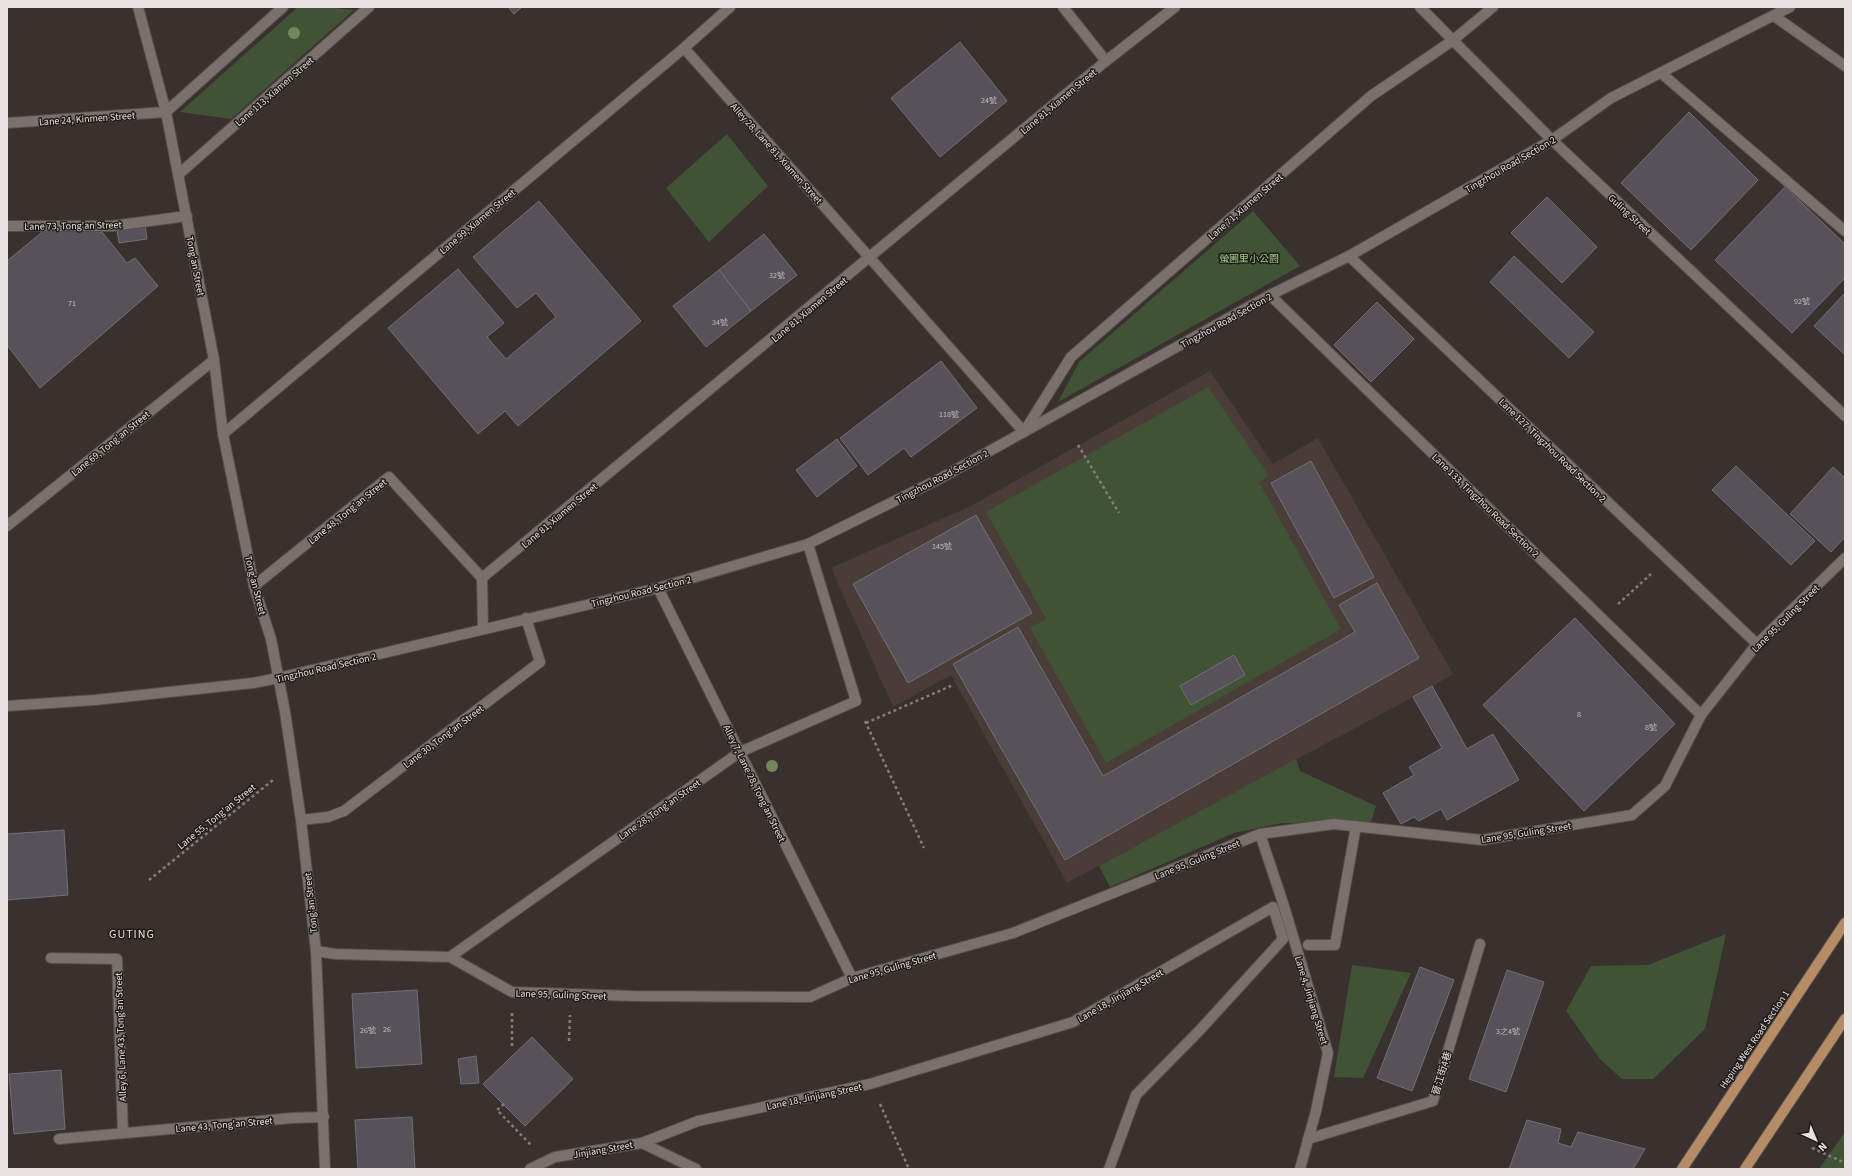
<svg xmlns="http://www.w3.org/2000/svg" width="1852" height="1176" font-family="'Source Sans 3','Noto Sans TC',sans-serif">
<rect width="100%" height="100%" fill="#39312e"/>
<path fill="#4a3c36" d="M1210,371l63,93 45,-26 135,236 -20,12 34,62 26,-14 26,46 -72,40 -6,-11 -22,12 -5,-4 -13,7 -18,-31 31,-18 28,-27 -29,-51 -346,186 -116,-208 -58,32 -62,-139 140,-62z"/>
<g fill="#415335" fill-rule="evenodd">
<path d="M298,7h27l29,3 -123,109 -51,-7z"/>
<path d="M727,134l41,52 -59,56 -43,-54z"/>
<path d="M1253,211l47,55 -242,136 21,-40z"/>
<path d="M1208,387l61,89 -10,6 82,147 -235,134 -76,-135 16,-9 -60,-107zM1234,655l11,20 -54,30 -11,-19z"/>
<path d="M1296,759l4,12 76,35 -5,16 -89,1 -48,10 -124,54 -11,-21z"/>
<path d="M1726,934l-21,95 -52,50h-31l-22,-20 -34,-48 25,-45 57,-1z"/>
<path d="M1352,965l59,8 -48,105 -29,-1z"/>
<path d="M1845,1132v37h-26z"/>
</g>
<g fill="#575259" stroke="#746e76">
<path d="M508,7h14l-8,7z"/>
<path d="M960,42l47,59 -67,56 -49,-59z"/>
<path d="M1689,112l69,68 -67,70 -70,-67z"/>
<path d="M1785,187l60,57v34l-53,55 -77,-73z"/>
<path d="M1547,197l50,50 -35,36 -51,-50z"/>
<path d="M539,201l102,120 -123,105 -13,-15 -27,23 -90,-106 70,-59 46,54 -17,14 19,22 50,-42 -20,-24 -19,15 -44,-51z"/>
<path d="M145,225l2,14 -28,4 -2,-14z"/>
<path d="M46,229l56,3 25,31 8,-5 23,28 -118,102 -33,-43v-84z"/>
<path d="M764,234l33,41 -46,36 -32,-41z"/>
<path d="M1514,256l80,76 -25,26 -79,-76z"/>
<path d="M719,270l32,41 -45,36 -33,-41z"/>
<path d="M1845,293v62l-31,-29z"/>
<path d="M1377,302l37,37 -43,43 -37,-37z"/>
<path d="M941,361l36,47 -66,49 -7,-9 -36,27 -28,-37z"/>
<path d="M837,439l20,27 -40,31 -21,-27z"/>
<path d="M1311,461l63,116 -40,21 -63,-115z"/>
<path d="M1736,466l79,75 -24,24 -79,-75z"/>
<path d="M1833,467l12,11v59l-14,15 -41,-38z"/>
<path d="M976,515l56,98 -124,70 -55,-99z"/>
<path d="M1377,583l42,75 -354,202 -112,-196 65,-37 85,149 252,-144 -16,-27z"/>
<path d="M1575,618l100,106 -91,87 -101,-106z"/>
<path d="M1234,655l11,20 -54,30 -11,-19z"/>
<path d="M1432,686l35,63 26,-15 26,46 -72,40 -6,-11 -22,12 -5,-4 -13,7 -18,-31 31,-18 -5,-8 33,-19 -29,-51z"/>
<path d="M64,830l4,65 -61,5v-66z"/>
<path d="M1420,967l34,13 -42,111 -35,-13z"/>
<path d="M1507,970l37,12 -38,110 -37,-13z"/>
<path d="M417,990l5,74 -66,4 -4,-74z"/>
<path d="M532,1037l41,42 -48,47 -42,-42z"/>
<path d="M476,1056l3,27 -18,1 -3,-25z"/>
<path d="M61,1070l4,59 -51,5 -5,-60z"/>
<path d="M412,1117l3,52h-57l-3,-49z"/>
<path d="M1527,1120l34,9 -3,14 13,4 7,-15 67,17 -12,20h-124z"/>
</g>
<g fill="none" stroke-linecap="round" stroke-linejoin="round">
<g stroke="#544e4b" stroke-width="12">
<g id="minor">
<path d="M138,7l28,105 48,248 9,74 31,152 17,53 14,73 16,108 15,131 9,218"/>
<path d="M1063,7l43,54"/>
<path d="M1420,7l132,133 293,276"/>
<path d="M1774,16l71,50"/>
<path d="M684,48l340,384 47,-75 300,-261 81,-55 41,-34"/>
<path d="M1661,73l184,158"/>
<path d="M7,123l159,-11 117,-105"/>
<path d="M179,174l190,-167"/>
<path d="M7,226h105l75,-10"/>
<path d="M1349,256l408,388"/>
<path d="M1270,295l431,420"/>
<path d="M223,434l461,-386 46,-41"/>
<path d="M7,526l207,-166"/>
<path d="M254,586l135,-109 93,101"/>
<path d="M658,588l194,390"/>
<path d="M483,629l-1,-51 624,-517 69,-54"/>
<path d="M7,706l88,-6 158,-17 25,-5 380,-90 150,-44 133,-66 329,-183 79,-39 203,-116 59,-42 179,-91"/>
<path d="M301,820l27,-3 16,-6 196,-149 -14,-44"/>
<path d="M1260,834l23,69 45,150 -12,58 -16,58"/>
<path d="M1308,945h27l21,-119"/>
<path d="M316,951l19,3 115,3 290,-205 116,-51 -48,-157"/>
<path d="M450,957l62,35 121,4 177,1 42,-19 161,-45 247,-99 74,-10 148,16 150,-25 33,-29 36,-71 56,-71 88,-86"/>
<path d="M51,958l66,1 6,174"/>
<path d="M59,1139l233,-21 32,-1"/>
<path d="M1308,1139l125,-38 47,-157"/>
<path d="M642,1143l56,-22 172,-37 203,-62 200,-115 10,32 -84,92 -63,64 -27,74"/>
<path d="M530,1169l25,-12 87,-14 54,26"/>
</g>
</g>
<g stroke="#544e4b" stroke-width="12">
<g id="major">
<path d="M1682,1169l163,-246"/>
<path d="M1745,1169l100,-150"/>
</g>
</g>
<g stroke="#847d7b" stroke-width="2.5" stroke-dasharray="3 3" stroke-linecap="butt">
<path d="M1078,445l41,68"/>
<path d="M1618,604l33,-30"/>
<path d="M865,721l59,127"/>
<path d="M866,723l87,-38"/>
<path d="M149,880l124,-100"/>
<path d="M512,1013v34"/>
<path d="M569,1041l1,-26"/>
<path d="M504,1104l-7,6 34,35"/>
<path d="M880,1104l29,65"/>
<path d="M1812,1148l33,15"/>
</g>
<use href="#minor" stroke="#7a716c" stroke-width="10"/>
<use href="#major" stroke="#b78c65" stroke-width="10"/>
</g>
<g fill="#73875e">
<circle cx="294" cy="33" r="6"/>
<circle cx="772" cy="766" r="6"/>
</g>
<g text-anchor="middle" stroke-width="3" stroke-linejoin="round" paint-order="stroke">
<g font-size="8" fill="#c4bfbf">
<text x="989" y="103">24號</text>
<text x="777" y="278">32號</text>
<text x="1802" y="304">92號</text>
<text x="72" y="306">71</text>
<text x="720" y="325">34號</text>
<text x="949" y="417">118號</text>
<text x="942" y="549">145號</text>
<text x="1579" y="717">8</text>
<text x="1651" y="730">8號</text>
<text x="387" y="1032">26</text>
<text x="368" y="1033">26號</text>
<text x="1508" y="1034">3之4號</text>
</g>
<g font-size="10" fill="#e8e3e1" stroke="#1e1a18">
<text transform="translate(274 91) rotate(-41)" y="4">Lane 113, Xiamen Street</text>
<text transform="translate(1058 101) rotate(-40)" y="4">Lane 81, Xiamen Street</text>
<text transform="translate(87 118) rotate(-4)" y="4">Lane 24, Kinmen Street</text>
<text transform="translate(777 153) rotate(48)" y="4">Alley 28, Lane 81, Xiamen Street</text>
<text transform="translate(1510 164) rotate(-30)" y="4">Tingzhou Road Section 2</text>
<text transform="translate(1245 206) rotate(-41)" y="4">Lane 71, Xiamen Street</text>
<text transform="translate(1630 214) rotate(43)" y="4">Guling Street</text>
<text transform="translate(477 221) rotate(-40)" y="4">Lane 99, Xiamen Street</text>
<text transform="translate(73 225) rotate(-1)" y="4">Lane 73, Tong'an Street</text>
<text transform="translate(196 266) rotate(79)" y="4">Tong'an Street</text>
<text transform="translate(809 309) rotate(-40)" y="4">Lane 81, Xiamen Street</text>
<text transform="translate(1226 320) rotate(-29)" y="4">Tingzhou Road Section 2</text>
<text transform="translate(110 443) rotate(-39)" y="4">Lane 69, Tong'an Street</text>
<text transform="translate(1553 450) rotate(44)" y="4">Lane 127, Tingzhou Road Section 2</text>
<text transform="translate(942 476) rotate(-28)" y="4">Tingzhou Road Section 2</text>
<text transform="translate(1486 505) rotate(44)" y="4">Lane 133, Tingzhou Road Section 2</text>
<text transform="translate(347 511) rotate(-39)" y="4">Lane 48, Tong'an Street</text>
<text transform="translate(559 515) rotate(-40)" y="4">Lane 81, Xiamen Street</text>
<text transform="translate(256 585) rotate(76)" y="4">Tong'an Street</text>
<text transform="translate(641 591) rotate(-14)" y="4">Tingzhou Road Section 2</text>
<text transform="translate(1785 618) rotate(-45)" y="4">Lane 95, Guling Street</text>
<text transform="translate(326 667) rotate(-13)" y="4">Tingzhou Road Section 2</text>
<text transform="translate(443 736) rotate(-37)" y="4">Lane 30, Tong'an Street</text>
<text transform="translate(755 783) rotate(64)" y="4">Alley 7, Lane 28, Tong'an Street</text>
<text transform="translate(659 809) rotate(-35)" y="4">Lane 28, Tong'an Street</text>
<text transform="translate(216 816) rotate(-39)" y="4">Lane 55, Tong'an Street</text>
<text transform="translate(1526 832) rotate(-9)" y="4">Lane 95, Guling Street</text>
<text transform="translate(1197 859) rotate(-22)" y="4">Lane 95, Guling Street</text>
<text transform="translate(310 903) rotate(-96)" y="4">Tong'an Street</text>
<text transform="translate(892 967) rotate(-16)" y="4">Lane 95, Guling Street</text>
<text transform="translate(561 994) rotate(2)" y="4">Lane 95, Guling Street</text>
<text transform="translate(1120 995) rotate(-30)" y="4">Lane 18, Jinjiang Street</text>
<text transform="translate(1312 1000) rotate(73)" y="4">Lane 4, Jinjiang Street</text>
<text transform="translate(120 1037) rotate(-92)" y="4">Alley 6, Lane 43, Tong'an Street</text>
<text transform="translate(1754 1039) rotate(-56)" y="4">Heping West Road Section 1</text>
<text transform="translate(1441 1073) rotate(-73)" y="4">晉江街4巷</text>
<text transform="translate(814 1096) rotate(-12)" y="4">Lane 18, Jinjiang Street</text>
<text transform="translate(224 1124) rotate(-5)" y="4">Lane 43, Tong'an Street</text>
<text transform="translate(603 1149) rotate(-10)" y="4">Jinjiang Street</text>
</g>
<g font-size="10" fill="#a2ce86" stroke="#1e1a18">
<text x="1249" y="262">螢圃里小公園</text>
</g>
<g font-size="12" letter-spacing="1" fill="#eadfdb" stroke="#1e1a18">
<text x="132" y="938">GUTING</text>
</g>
</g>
<rect width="1852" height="1176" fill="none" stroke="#e8e3e1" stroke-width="16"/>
<g transform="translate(1816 1140) rotate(136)" stroke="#1e1a18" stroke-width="3" paint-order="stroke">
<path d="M0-3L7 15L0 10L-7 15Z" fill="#e8e3e1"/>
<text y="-6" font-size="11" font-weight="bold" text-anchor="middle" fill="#e8e3e1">N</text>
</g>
</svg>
